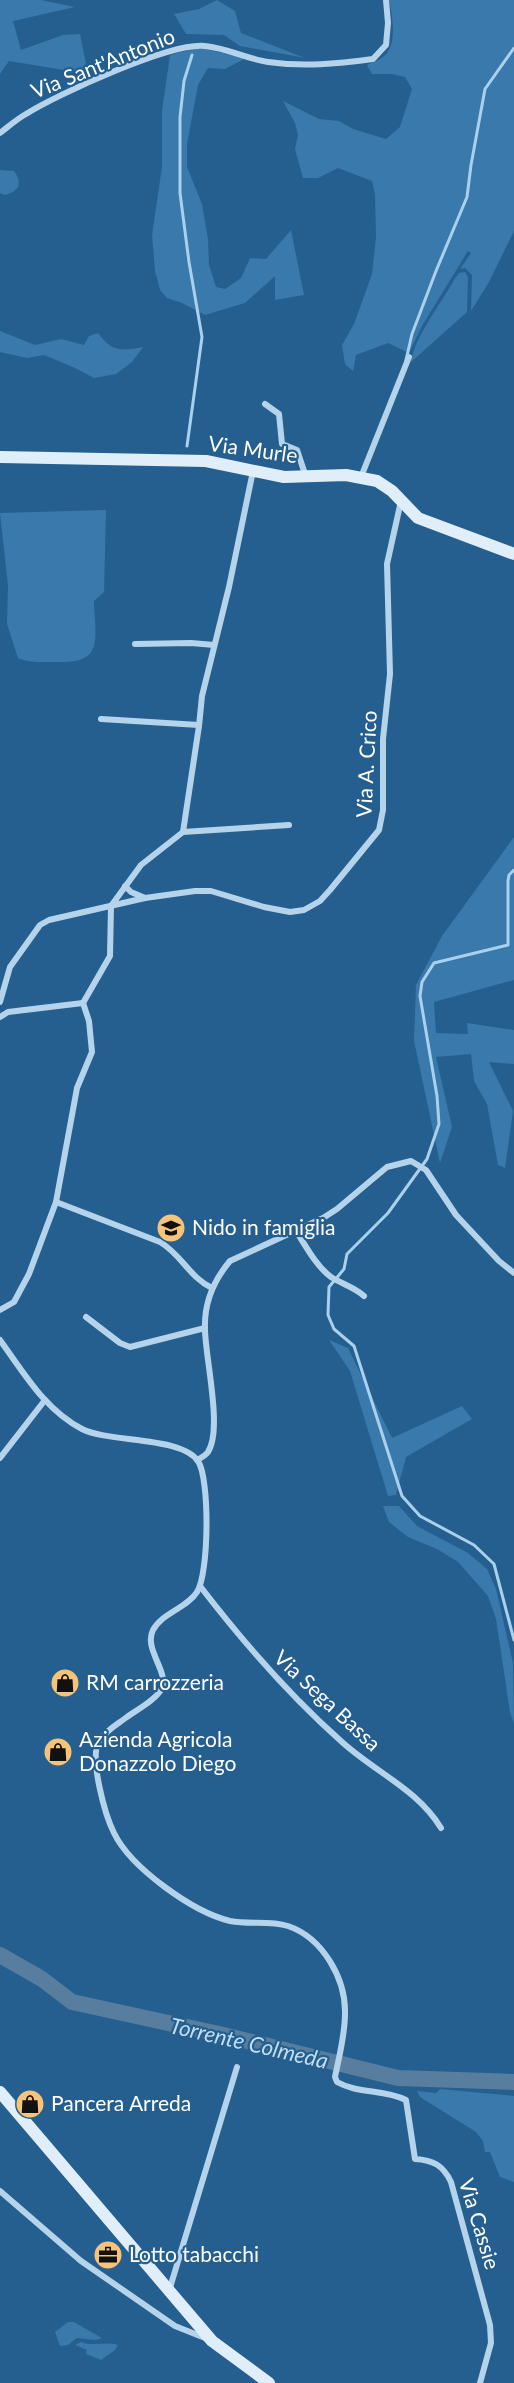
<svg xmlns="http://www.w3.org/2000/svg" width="514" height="2383" font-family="Lato,sans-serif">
<rect width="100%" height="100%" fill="#255f8f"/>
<g fill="#3979ac">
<path d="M0,0h41l34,7 -62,14 8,29 42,-15 17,-1 8,40 -79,-13 -9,13z"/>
<path d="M217,0l18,11 6,22 64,25 -65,-12 -16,-11 -38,-1 -12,-20 25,-5z"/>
<path d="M389,0h125v231l-25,51 -18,29 1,-36 -7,-7 -5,1 11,-16 -3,-2 -46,75 -13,27 -21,-10 -32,12 -3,16 -8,-7 -3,-19 12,-21 18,-50 4,-37 -1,-43 -3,-13 -34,-13 -20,10h-15l-8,-29 3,-14 -3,-12 -12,-22 36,18 20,2 14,8 33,10 14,-12 12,-38 -7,-12 -13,-3h-20l-5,-9c6,-3 16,-6 20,-12 10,-13 5,-39 2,-53z"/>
<path d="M192,49h13l41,9 -21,11 -17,-1 -10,17 -11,59v23l15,37 6,35 1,26 7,22 9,2 16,-11 9,-20 16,1 25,-29 13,65 -29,5v-24l-30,27 -40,12 -23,-12 -15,-5 -7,-8 -5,-19 -3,-36 10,-68v-56l8,-56z"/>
<path d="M0,170l14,1c9,13 5,20 -9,24l-5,-2z"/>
<path d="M465,272l3,5 -1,35 -56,50c4,-27 31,-59 44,-84l4,-5z"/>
<path d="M0,331l35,14 26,-6 23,6 5,-9 9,-3c14,19 22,18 45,14l-11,15 -16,12 -22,4 -19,-10 -31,-13 -17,3 -27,-6z"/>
<path d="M106,510l-2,82 -10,9c1,39 11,63 -38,61 -13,0 -26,1 -38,-4l-11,-34 1,-38 -8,-73z"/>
<path d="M514,837v143l-80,22 2,31 32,1 -1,-11 47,7v34l-25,-2 24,49 -8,57 -7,-3 -11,-61 -13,-23 -3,-27 -35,3 16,70 -12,36 -26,-122 2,-56 26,-49z"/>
<path d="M329,1340l19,8 44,90 70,-32 10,13 -66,38 -10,38 -8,1 -38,-125z"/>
<path d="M383,1506h16l18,20 51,27 19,16 9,20 17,74 1,61 -4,-12 -14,-93 -8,-23 -30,-34 -21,-13 -29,-12 -19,-15z"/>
<path d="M440,2089l74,7v86l-14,-5 -10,-25h-5l-2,-11 -7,-9 -56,-35 -3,-6 19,2z"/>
<path d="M68,2322h6l28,16 -6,2 -19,-2 -9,7 -8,1 -5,-14z"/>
<path d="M81,2342c13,5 26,-1 37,3l-3,5 -14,10 -15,-6 1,-4 -12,-5z"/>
</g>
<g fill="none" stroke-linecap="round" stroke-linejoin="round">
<g stroke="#a9d0ec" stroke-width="3">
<path d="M406,360l6,-26 24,-63 31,-74 4,-32 14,-76 29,-41"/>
<path d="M187,446l15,-109 -13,-75 -9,-69v-76l4,-36 8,-26"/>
<path d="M514,870l-5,5 -1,6v64l-74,18 -12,19 -2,14 17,100 2,28 -12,35 -39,54 -41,41 -3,15 -15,18 -1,28 6,14 20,17 48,150 18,20 54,29 20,19 20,76"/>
</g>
<path stroke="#577e9f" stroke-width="16" d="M0,1955l42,24 30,23 147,32 179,44 116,4"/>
<g stroke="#b5d4eb" stroke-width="6">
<path d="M0,133c9,-7 17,-14 26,-19 32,-20 145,-72 179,-68 22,2 42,13 63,16 36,5 68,2 105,-3l13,-14 2,-22 -2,-23"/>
<path d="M265,404l14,10 3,30 15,6 9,27"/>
<path d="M361,477l48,-120"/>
<path d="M135,644l56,-1 23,2"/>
<path d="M101,719l98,6"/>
<path d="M183,832l106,-7"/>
<path d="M145,898l50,-7h16l53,16 26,5 14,-2 16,-9 10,-11 49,-60 4,-20v-71l7,-65 -3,-110 14,-63"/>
<path d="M111,906l30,-41 42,-33 16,-106 3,-30 27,-109 24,-116"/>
<path d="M0,1002l10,-35 30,-42 9,-5 96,-22 -14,-6 -6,-6"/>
<path d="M83,1003l27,-47 1,-50"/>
<path d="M0,1017l8,-5 75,-9"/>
<path d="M56,1202l104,40c21,12 30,36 52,46"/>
<path d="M296,1231c10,15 20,35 35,46 11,7 23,10 33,19"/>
<path d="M0,1310l14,-8 15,-28 27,-72 21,-114 15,-36 -3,-31 -6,-18"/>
<path d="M86,1317l34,26 10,4 75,-19"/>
<path d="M0,1340c24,33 45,70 82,89 28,14 99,7 116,32 12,18 11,113 -1,131 -10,16 -35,21 -44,38 -10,20 18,43 8,60 -7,11 -23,19 -34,27 -9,7 -21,13 -28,24 -10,17 6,74 15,92 17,35 79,79 116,88 19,4 39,-1 58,5 35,12 58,53 57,88 0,21 -6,43 -10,63l2,5c21,12 47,7 69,18l9,59c18,1 28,6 36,23l39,143 1,18 -11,40"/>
<path d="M0,1458l45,-58"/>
<path d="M197,1460c4,-2 8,-4 11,-8 15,-23 -3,-95 -3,-123 -1,-26 9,-49 25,-68l93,-43 14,-9 50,-42 24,-6 15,9 30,45 43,46 15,12"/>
<path d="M200,1586c43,56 89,109 142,156 33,30 75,47 99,86"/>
<path d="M0,2191l81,70 94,65 30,12"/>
<path d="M169,2291l68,-224"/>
</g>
<g stroke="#e0eef9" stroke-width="12">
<path d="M0,457l206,4 78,16 62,-2 31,6 15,10 26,27 96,36"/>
<path d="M0,2092l212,249 57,42"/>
</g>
</g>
<defs>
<g id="school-disc" transform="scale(1.5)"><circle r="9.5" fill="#f5c479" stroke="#255f8f"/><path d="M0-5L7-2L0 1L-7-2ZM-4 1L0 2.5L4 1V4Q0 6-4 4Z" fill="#111"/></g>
<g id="shop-disc" transform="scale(1.5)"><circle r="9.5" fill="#f5c479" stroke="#255f8f"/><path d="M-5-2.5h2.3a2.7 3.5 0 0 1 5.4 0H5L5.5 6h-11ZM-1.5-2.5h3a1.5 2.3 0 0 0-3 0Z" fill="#111"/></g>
<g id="office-disc" transform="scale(1.5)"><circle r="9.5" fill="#f5c479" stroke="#255f8f"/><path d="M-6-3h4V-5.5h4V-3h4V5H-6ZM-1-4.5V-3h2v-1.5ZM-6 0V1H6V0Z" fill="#111"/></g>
</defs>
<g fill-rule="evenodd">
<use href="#school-disc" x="171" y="1228"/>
<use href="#shop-disc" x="65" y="1683"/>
<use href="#shop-disc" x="58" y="1752"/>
<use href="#shop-disc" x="30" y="2104"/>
<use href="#office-disc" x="108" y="2255"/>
</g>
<g text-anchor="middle" stroke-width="4.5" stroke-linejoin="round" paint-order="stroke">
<g font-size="21" fill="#fff" stroke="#255f8f">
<text transform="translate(103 64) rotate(-22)" y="7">Via Sant'Antonio</text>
<text transform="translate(253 450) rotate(8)" y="7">Via Murle</text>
<text transform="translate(367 764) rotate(-87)" y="7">Via A. Crico</text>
<text transform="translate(327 1701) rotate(43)" y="7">Via Sega Bassa</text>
<text transform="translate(479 2224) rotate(73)" y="7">Via Cassie</text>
</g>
<g font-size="21" fill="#fff" stroke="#255f8f" text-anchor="start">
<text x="192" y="1235">Nido in famiglia</text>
<text x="86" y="1690">RM carrozzeria</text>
<text x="79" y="1747">Azienda Agricola<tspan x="79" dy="24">Donazzolo Diego</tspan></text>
<text x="51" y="2111">Pancera Arreda</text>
<text x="129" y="2262">Lotto tabacchi</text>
</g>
<g font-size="22" font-style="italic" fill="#c1ddf2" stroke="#255f8f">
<text transform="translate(249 2043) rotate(13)" y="8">Torrente Colmeda</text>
</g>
</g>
</svg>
